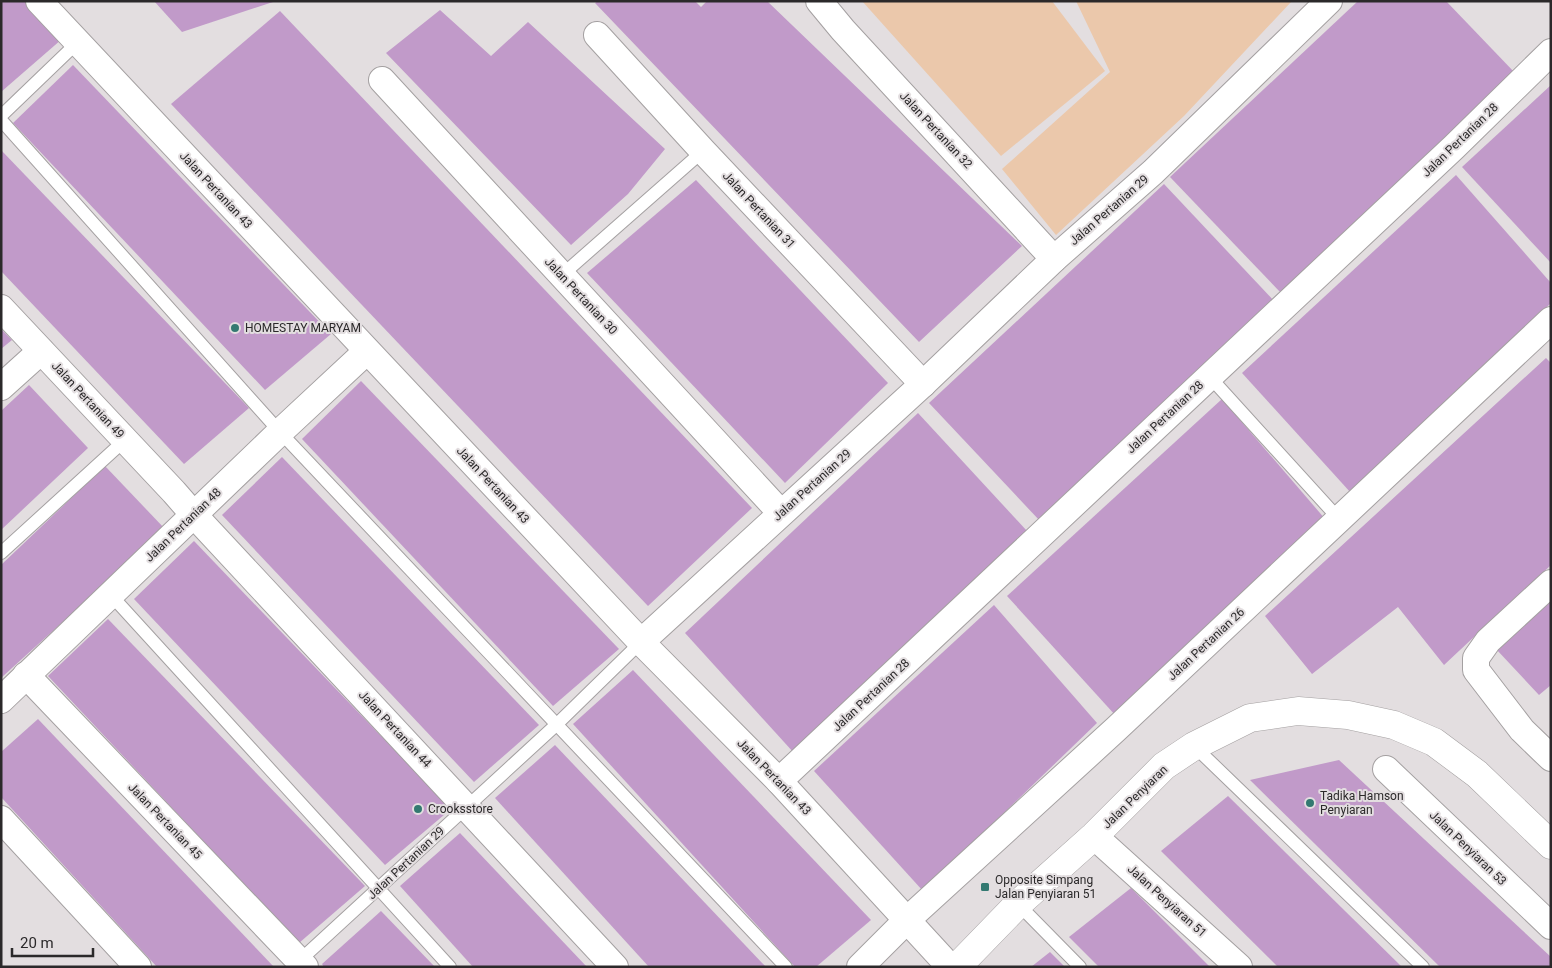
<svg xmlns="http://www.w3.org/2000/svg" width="1552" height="968" font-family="Roboto,sans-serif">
<rect width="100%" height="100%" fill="#e3dee0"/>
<g fill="#ebc8ab">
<path d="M862,1h190l53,70 -104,85z"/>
<path d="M1076,1h216l-108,115 -128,119 -54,-66 108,-97z"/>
</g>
<g fill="#c19ac9">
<path d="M1,1h25l36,38 -61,53z"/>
<path d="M154,1h119v1l-91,30z"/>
<path d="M598,1h97l6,6 6,-6h60l255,245 -103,96 -324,-339z"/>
<path d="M1358,1h88l70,73 -235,219 -111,-116z"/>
<path d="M440,10l51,46 37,-34 137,127 -37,45 -57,51 -185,-192z"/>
<path d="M280,11l472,497 -104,98 -477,-502z"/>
<path d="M73,65l258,269 -66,56 -252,-267z"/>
<path d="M1551,85v178l-89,-96z"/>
<path d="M1,150l248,258 -65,56 -183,-193z"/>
<path d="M1456,175l95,108v20l-200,190 -109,-120z"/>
<path d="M696,180l192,203 -103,100 -198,-210z"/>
<path d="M1164,184l111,118 -235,219 -111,-118z"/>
<path d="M1,329l11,11 -11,9z"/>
<path d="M1546,358l5,5v202l-107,100 -46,-58 -86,67 -47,-58z"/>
<path d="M361,381l258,268 -66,57 -251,-267z"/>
<path d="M29,385l59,63 -87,82v-119z"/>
<path d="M1222,399l104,121 -210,196 -109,-120z"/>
<path d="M918,413l109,118 -233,222 -109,-120z"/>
<path d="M282,457l257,268 -65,57 -252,-267z"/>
<path d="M105,466l60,63 -164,149v-113z"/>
<path d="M194,541l257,268 -66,56 -251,-266z"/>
<path d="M1551,601v84l-12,10 -43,-46z"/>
<path d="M994,605l103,118 -174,168 -109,-120z"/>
<path d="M108,619l257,267 -66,57 -251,-267z"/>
<path d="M633,670l238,250 -55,47h-21l-222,-243z"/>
<path d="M38,719l236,248h-117l-156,-170v-45z"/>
<path d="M555,745l211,222h-117l-154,-169z"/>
<path d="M1339,760l212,197v10h-111l-190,-187z"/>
<path d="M1228,796l174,171h-124l-117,-116z"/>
<path d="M460,833l127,134h-114l-73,-81z"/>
<path d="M1131,888l79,79h-111l-30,-30z"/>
<path d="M381,911l54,56h-111l-2,-3z"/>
<path d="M1050,952l15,15h-34z"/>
</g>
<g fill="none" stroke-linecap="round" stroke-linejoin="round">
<g stroke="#a4a0a1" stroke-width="14">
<g id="service">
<path d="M1,116l77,-74"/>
<path d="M1,120l279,312 506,535"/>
<path d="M562,275l141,-124"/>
<path d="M1209,376l130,143"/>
<path d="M1,553l124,-113"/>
<path d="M110,594l340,373"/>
<path d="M1194,746l229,221"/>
<path d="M1018,904l62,63"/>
<path d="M297,963l259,-238 85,-83"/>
</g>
</g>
<g stroke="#a4a0a1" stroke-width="28">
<g id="minor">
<path d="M39,1l602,641 138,139 171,186"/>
<path d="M819,1l24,29 211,229"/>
<path d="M597,35l106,116 220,233"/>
<path d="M382,80l399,433"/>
<path d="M1,308l173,184 20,23 421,452"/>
<path d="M1,387l40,-36"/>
<path d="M1551,583l-63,58 -12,17v12l46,60 29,28"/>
<path d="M641,642l282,-258 131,-125 99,-87 176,-171"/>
<path d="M26,675l279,292"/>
<path d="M1,700l279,-268 87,-81"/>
<path d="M1386,769l165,157"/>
<path d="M779,781l675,-634 97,-95"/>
<path d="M1,819l137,148"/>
<path d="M1094,836l145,131"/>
<path d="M860,967l47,-47 209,-191 435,-409"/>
</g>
</g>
<g stroke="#a4a0a1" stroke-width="29">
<path id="tertiary" d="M957,967l61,-63 76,-68 70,-70 30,-20 56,-28 48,-7 50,4 46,10 40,17 43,32 74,71"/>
</g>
<use href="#service" stroke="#fff" stroke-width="12"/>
<use href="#minor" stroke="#fff" stroke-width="26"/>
<use href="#tertiary" stroke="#fff" stroke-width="28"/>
</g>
<g fill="#337971" stroke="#e3dee0" stroke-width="2">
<circle cx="235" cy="328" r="5"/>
<circle cx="1310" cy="803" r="5"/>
<circle cx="418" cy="809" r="5"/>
<rect x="980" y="882" width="10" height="10" rx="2.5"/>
</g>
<g text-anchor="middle" stroke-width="4" stroke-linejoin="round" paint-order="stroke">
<g font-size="12" fill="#2b292a" stroke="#e3dee0">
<text transform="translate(936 130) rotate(47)" y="4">Jalan Pertanian 32</text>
<text transform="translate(1460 140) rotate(-44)" y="4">Jalan Pertanian 28</text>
<text transform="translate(216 190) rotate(47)" y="4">Jalan Pertanian 43</text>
<text transform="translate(759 210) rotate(47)" y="4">Jalan Pertanian 31</text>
<text transform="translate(1109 210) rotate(-41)" y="4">Jalan Pertanian 29</text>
<text transform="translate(581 296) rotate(47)" y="4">Jalan Pertanian 30</text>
<text transform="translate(88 400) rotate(47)" y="4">Jalan Pertanian 49</text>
<text transform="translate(1165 417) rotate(-43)" y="4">Jalan Pertanian 28</text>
<text transform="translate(493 485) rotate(47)" y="4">Jalan Pertanian 43</text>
<text transform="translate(812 485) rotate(-42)" y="4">Jalan Pertanian 29</text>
<text transform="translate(183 525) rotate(-44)" y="4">Jalan Pertanian 48</text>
<text transform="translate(1206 644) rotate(-43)" y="4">Jalan Pertanian 26</text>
<text transform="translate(871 695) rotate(-43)" y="4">Jalan Pertanian 28</text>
<text transform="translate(395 729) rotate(47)" y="4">Jalan Pertanian 44</text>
<text transform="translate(774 777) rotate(46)" y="4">Jalan Pertanian 43</text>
<text transform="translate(1135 797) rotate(-44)" y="4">Jalan Penyiaran</text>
<text transform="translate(165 821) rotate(46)" y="4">Jalan Pertanian 45</text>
<text transform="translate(1468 848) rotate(44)" y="4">Jalan Penyiaran 53</text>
<text transform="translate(406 863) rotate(-43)" y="4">Jalan Pertanian 29</text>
<text transform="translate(1167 901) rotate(42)" y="4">Jalan Penyiaran 51</text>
</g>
<g font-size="12" fill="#2b292a" stroke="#e3dee0" text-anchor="start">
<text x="245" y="332">HOMESTAY MARYAM</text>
<text x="1320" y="800">Tadika Hamson<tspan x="1320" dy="14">Penyiaran</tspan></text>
<text x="428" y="813">Crooksstore</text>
<text x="995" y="884">Opposite Simpang<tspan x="995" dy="14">Jalan Penyiaran 51</tspan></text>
</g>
</g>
<rect width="1552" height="968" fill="none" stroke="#2b292a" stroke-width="5"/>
<path d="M12 948v8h81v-8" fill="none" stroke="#2b292a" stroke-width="2.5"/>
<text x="20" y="948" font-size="15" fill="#2b292a" stroke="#e3dee0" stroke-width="4" paint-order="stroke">20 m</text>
</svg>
